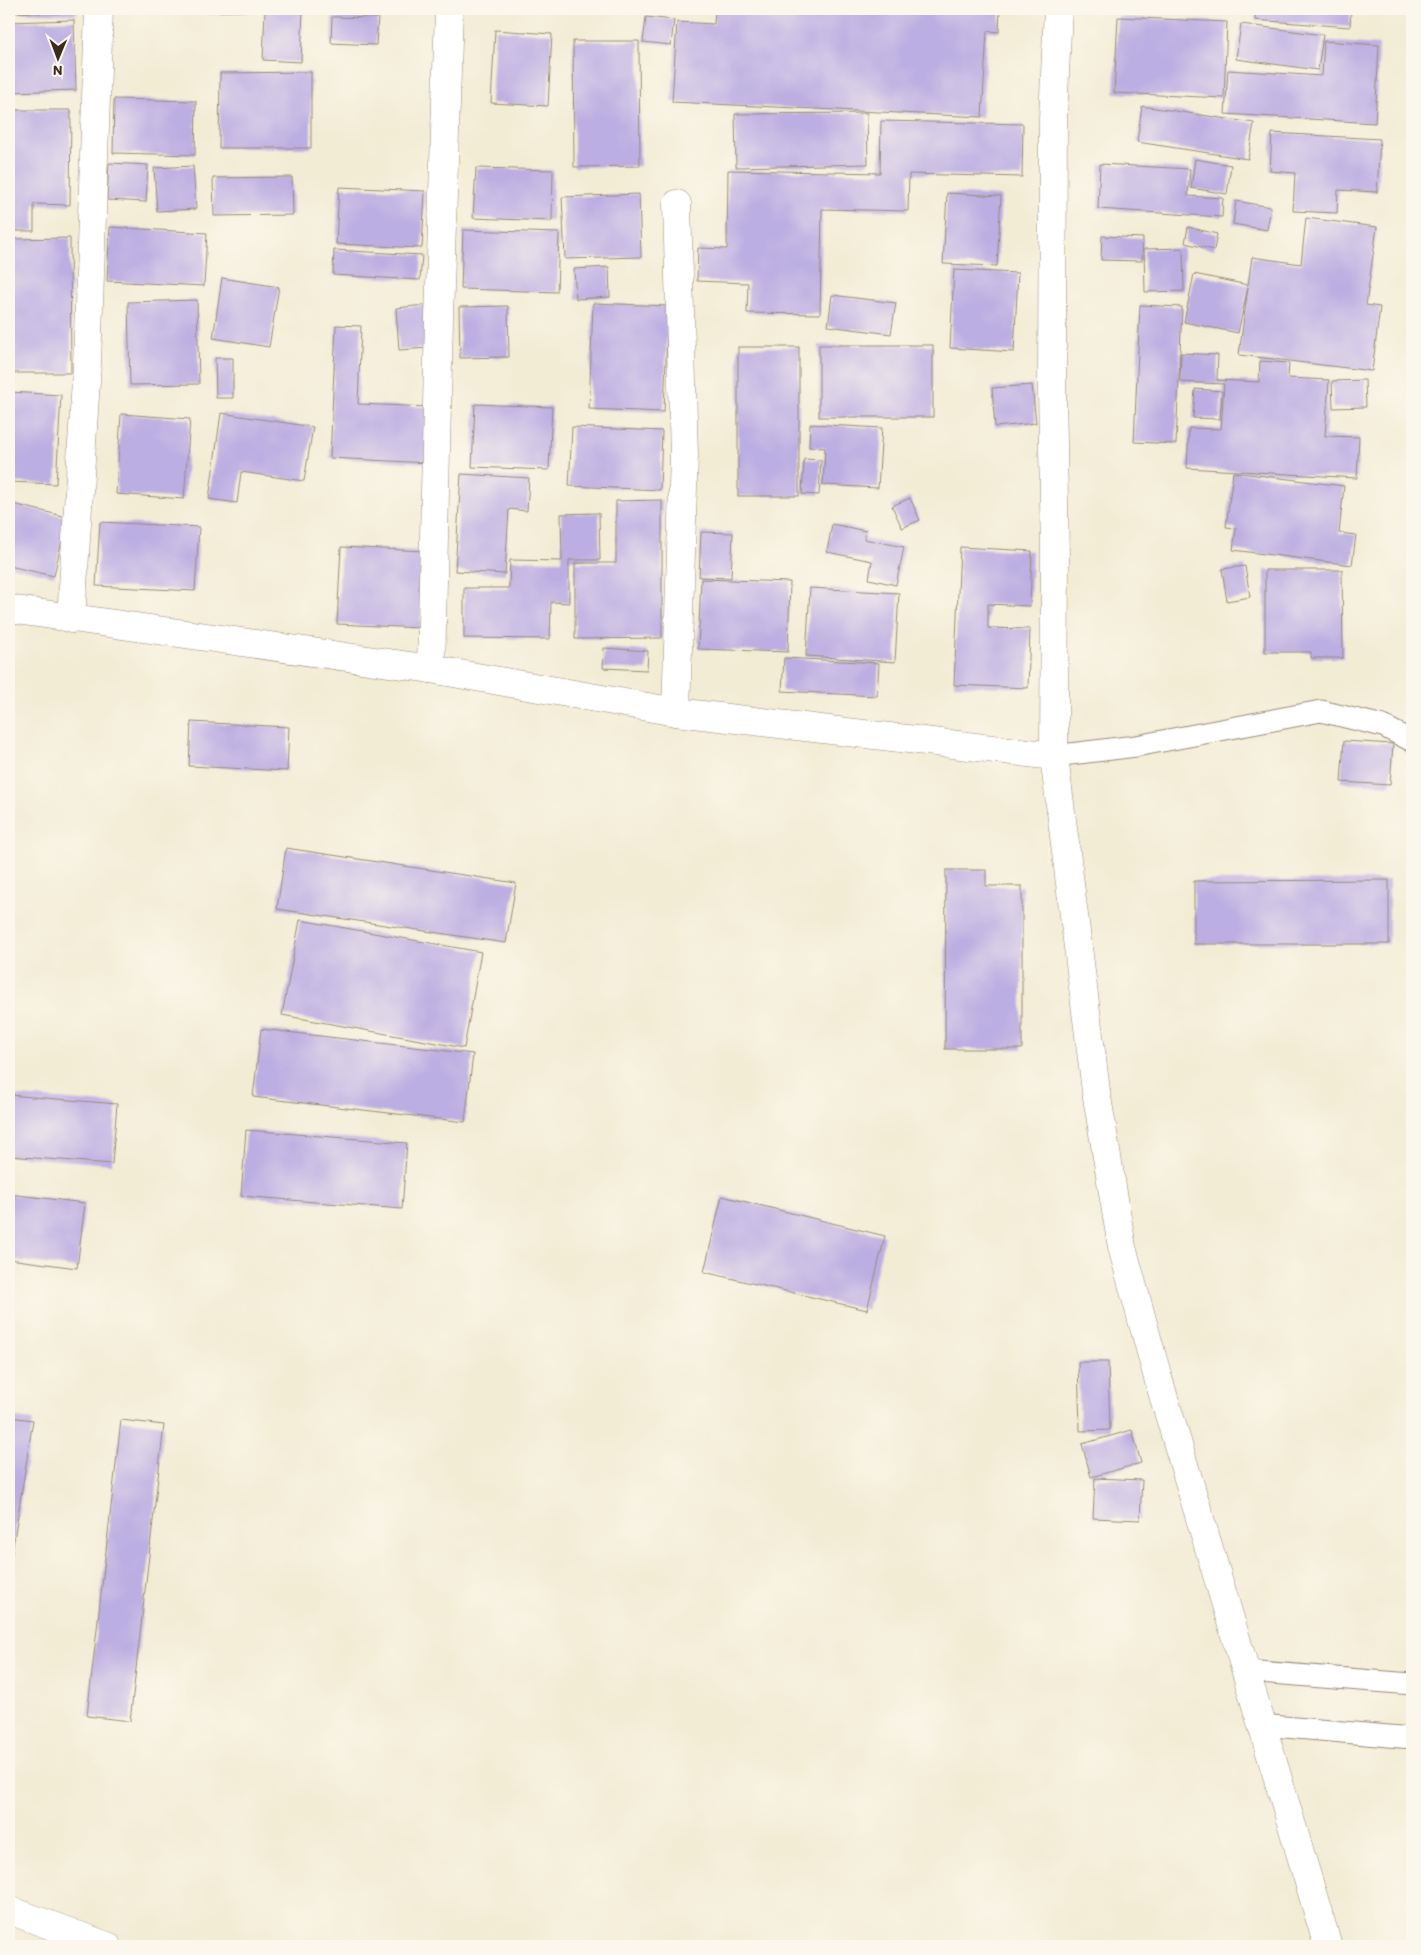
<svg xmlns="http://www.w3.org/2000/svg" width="1421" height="1955" font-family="Itim,sans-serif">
<rect width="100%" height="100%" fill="#fbf7ec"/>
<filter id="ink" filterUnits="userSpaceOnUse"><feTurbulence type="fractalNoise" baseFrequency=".02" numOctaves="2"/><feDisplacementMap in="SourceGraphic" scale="10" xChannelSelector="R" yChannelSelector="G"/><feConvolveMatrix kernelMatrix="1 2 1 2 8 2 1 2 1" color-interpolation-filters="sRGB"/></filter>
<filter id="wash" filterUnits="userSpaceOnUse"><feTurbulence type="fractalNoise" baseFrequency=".0096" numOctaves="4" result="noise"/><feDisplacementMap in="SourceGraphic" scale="20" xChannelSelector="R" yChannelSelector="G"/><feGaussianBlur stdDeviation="1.12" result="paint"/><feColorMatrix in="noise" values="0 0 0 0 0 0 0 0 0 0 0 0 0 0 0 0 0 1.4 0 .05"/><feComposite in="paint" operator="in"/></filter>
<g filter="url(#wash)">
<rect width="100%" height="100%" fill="#f3ecd5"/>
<g id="blocks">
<g fill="#bbaee2">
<path d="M9,9h68v5l-68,-2z"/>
<path d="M206,9h40v2l-40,1z"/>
<path d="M265,9h38l-2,53 -38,-2z"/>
<path d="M715,9h285l-1,23 -12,-1 -5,86 -310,-15 5,-80 37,2z"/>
<path d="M1256,9h95l-1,18 -95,-7z"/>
<path d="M332,17l46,1 -2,27 -45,-2z"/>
<path d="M646,17l28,3 -3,25 -28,-3z"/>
<path d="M1118,17l109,5 -3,76 -110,-5z"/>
<path d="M74,20l2,70 -67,2v-70z"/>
<path d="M1241,24l82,11 -5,35 -82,-11z"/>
<path d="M495,30l57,4 -4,72 -57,-3z"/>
<path d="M573,41h66l1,125 -66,1z"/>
<path d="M1324,41l55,4 -4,78 -150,-9 3,-44 94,6z"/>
<path d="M311,72v76h-92l1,-75z"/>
<path d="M114,99l82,2 -1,54 -82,-2z"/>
<path d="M1142,106l112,17 -6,36 -111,-17z"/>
<path d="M9,110h62l-1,95 -36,-1v27h-25z"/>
<path d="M867,113l1,51 -132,3 -1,-53z"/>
<path d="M881,121l142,3 -1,53 -113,-3 -1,37 -86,-2 -2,105 -73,-1 1,-30 -51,-2 1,-33 29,1 1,-79 152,3z"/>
<path d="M1272,133l108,6 -3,53 -39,-2 -1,23 -44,-2 2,-38 -25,-2z"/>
<path d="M1195,159l36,6 -4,29 -36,-6z"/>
<path d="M109,163l39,2 -2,37 -39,-2z"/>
<path d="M1100,164l90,5 -2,27 35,2 -1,19 -124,-8z"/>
<path d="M193,166l3,43 -39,2 -3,-43z"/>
<path d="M476,168l77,2 -1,51 -79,-3z"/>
<path d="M292,177l1,38 -79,1 -1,-38z"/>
<path d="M339,187l86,4 -3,57 -86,-4z"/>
<path d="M947,193l54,3 -4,70 -54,-2z"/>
<path d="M639,194l2,63 -76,2 -3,-62z"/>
<path d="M1236,201l35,6 -4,23 -34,-6z"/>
<path d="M1306,218l71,9 -11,78 14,2 -8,64 -133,-16 9,-68 -10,46 -54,-11 10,-48 54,11 4,-28 49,7z"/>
<path d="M110,227l97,6 -3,53 -97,-5z"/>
<path d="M1188,227l29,7 -3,16 -29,-7z"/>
<path d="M463,230l96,3 -2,59 -96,-3z"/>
<path d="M1102,236l41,2 -1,23 -41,-1z"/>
<path d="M70,238l1,135h-62v-134z"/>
<path d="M1183,248l1,43 -39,1 -1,-43z"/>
<path d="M334,250l88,5 -2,25 -87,-5z"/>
<path d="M609,267l1,30 -34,2 -2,-30z"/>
<path d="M954,270l64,3 -4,79 -64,-4z"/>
<path d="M222,278l57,9 -10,60 -56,-9z"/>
<path d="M832,295l64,8 -5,31 -63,-8z"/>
<path d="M197,300l2,84 -69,1 -2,-83z"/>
<path d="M593,303l75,3 -4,106 -75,-3z"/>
<path d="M425,305l4,43 -30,2 -3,-42z"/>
<path d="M1140,305l42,2 -6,137 -42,-2z"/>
<path d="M508,306l1,51 -49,1 -1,-51z"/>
<path d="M336,325l25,1 -3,78 72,3 -2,56 -98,-5z"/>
<rect x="819" y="345" width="114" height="72"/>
<rect x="738" y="347" width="61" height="149"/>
<path d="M1181,353l37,2 -1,25 42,2 1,-21 29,2 -1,15 41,2 -4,56 34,1 -2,41 -170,-10 2,-40 32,1 3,-45 -44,-2z"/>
<path d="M215,358h18v40h-17z"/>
<path d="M1365,380l1,27 -33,1 -1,-27z"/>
<path d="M1032,385l4,38 -41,4 -3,-39z"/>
<path d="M1195,389l27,2 -2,28 -27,-1z"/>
<path d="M9,392l52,3 -5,89 -47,-2z"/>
<path d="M475,404l77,3 -3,63 -77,-3z"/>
<path d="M221,413l92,14 -9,54 -63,-9 -4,31 -28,-4z"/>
<path d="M121,414l69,5 -6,80 -68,-5z"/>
<path d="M810,424l72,4 -4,60 -55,-3 2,-37 -16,-1z"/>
<path d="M572,427l90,4 -2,59 -91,-4z"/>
<path d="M804,459l17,1 -2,35 -17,-1z"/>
<path d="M1233,472l111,14 -5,47 17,2 -4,30 -119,-15 3,-22 -10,-1z"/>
<path d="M461,474l68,4 -2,33 -18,-2 -4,65 -50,-3z"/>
<path d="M910,498l10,22 -18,8 -10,-22z"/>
<path d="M662,500v138l-87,1v-76h41v-62z"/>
<path d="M9,503l58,14 -13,59 -45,-10z"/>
<path d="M599,513l1,47h-31v43l-18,-1 -1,37 -86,-1v-50h45l1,-28 52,1 -1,-47z"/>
<path d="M100,522l99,5 -4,64 -99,-5z"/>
<path d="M832,524l34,7 -2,8 40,8 -8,38 -27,-6 3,-18 -45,-9z"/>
<path d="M701,532l32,1 -2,45 -32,-1z"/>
<path d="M341,547l83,4 -4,77 -83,-4z"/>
<path d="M960,547l72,4 -2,55 -42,-2v24l42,1 -2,59 -74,-3z"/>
<path d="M1245,566l5,31 -23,4 -5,-32z"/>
<path d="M1265,570h77l1,88h-32v-6h-46z"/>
<path d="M701,579l89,3 -2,70 -90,-3z"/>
<path d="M810,588l89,5 -4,69 -89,-6z"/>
<path d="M604,648l44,3 -1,19 -44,-2z"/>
<path d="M784,658l95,5 -2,33 -95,-5z"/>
<path d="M191,722l98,5 -2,44 -98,-5z"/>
<path d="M1344,741l49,3 -3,41 -49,-3z"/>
<path d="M286,848l230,35 -10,60 -229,-34z"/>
<path d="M946,870h40v16h36v163h-77z"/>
<path d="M1389,880v64h-195v-63z"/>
<path d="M300,920l181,32 -17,96 -182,-33z"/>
<path d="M261,1029l212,25 -8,68 -212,-25z"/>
<path d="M9,1095l108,9 -5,60 -103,-8z"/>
<path d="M246,1130l161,13 -5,66 -161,-13z"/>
<path d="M9,1194l76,9 -8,65 -68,-9z"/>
<path d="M722,1196l163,40 -18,74 -163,-38z"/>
<path d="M1078,1362h30l2,68 -30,1z"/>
<path d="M9,1417l24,3 -23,145 -1,-1z"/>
<path d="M121,1420l43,5 -34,296 -43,-5z"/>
<path d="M1132,1430l9,33 -50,14 -9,-33z"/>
<path d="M1095,1478l47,2 -2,40 -47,-2z"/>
</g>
</g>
</g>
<g filter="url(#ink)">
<use href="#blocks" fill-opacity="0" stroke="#978b7a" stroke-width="1"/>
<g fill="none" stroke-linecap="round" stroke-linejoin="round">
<g stroke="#978b7a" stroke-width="23">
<g id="lane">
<path d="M1054,756l82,-10 185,-35 62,15 29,15"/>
<path d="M1246,1671l166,13"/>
<path d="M1262,1725l150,13"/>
</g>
</g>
<g stroke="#978b7a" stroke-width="29">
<g id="street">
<path d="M9,609l422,60 245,43 378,44"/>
<path d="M71,619l16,-255 12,-355"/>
<path d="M431,669l8,-351 10,-309"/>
<path d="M676,712l8,-257 -7,-251"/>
</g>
</g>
<g stroke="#978b7a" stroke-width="29">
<g id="secondary">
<path d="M1058,9l-5,110 -1,270 3,168 -1,199 42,335 26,156 36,131 170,568"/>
<path d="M9,1910l98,36"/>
</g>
</g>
<use href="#lane" stroke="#fff" stroke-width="21"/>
<use href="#street" stroke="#fff" stroke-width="28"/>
<use href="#secondary" stroke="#fff" stroke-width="28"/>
</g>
</g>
<rect width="1421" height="1955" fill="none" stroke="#fbf7ec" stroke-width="30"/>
<g transform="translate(58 58) rotate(181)" stroke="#fbf7ec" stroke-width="4" paint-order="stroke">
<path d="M0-4L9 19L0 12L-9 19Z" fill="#3b2a1e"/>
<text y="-8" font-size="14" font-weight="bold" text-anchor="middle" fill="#3b2a1e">N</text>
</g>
</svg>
